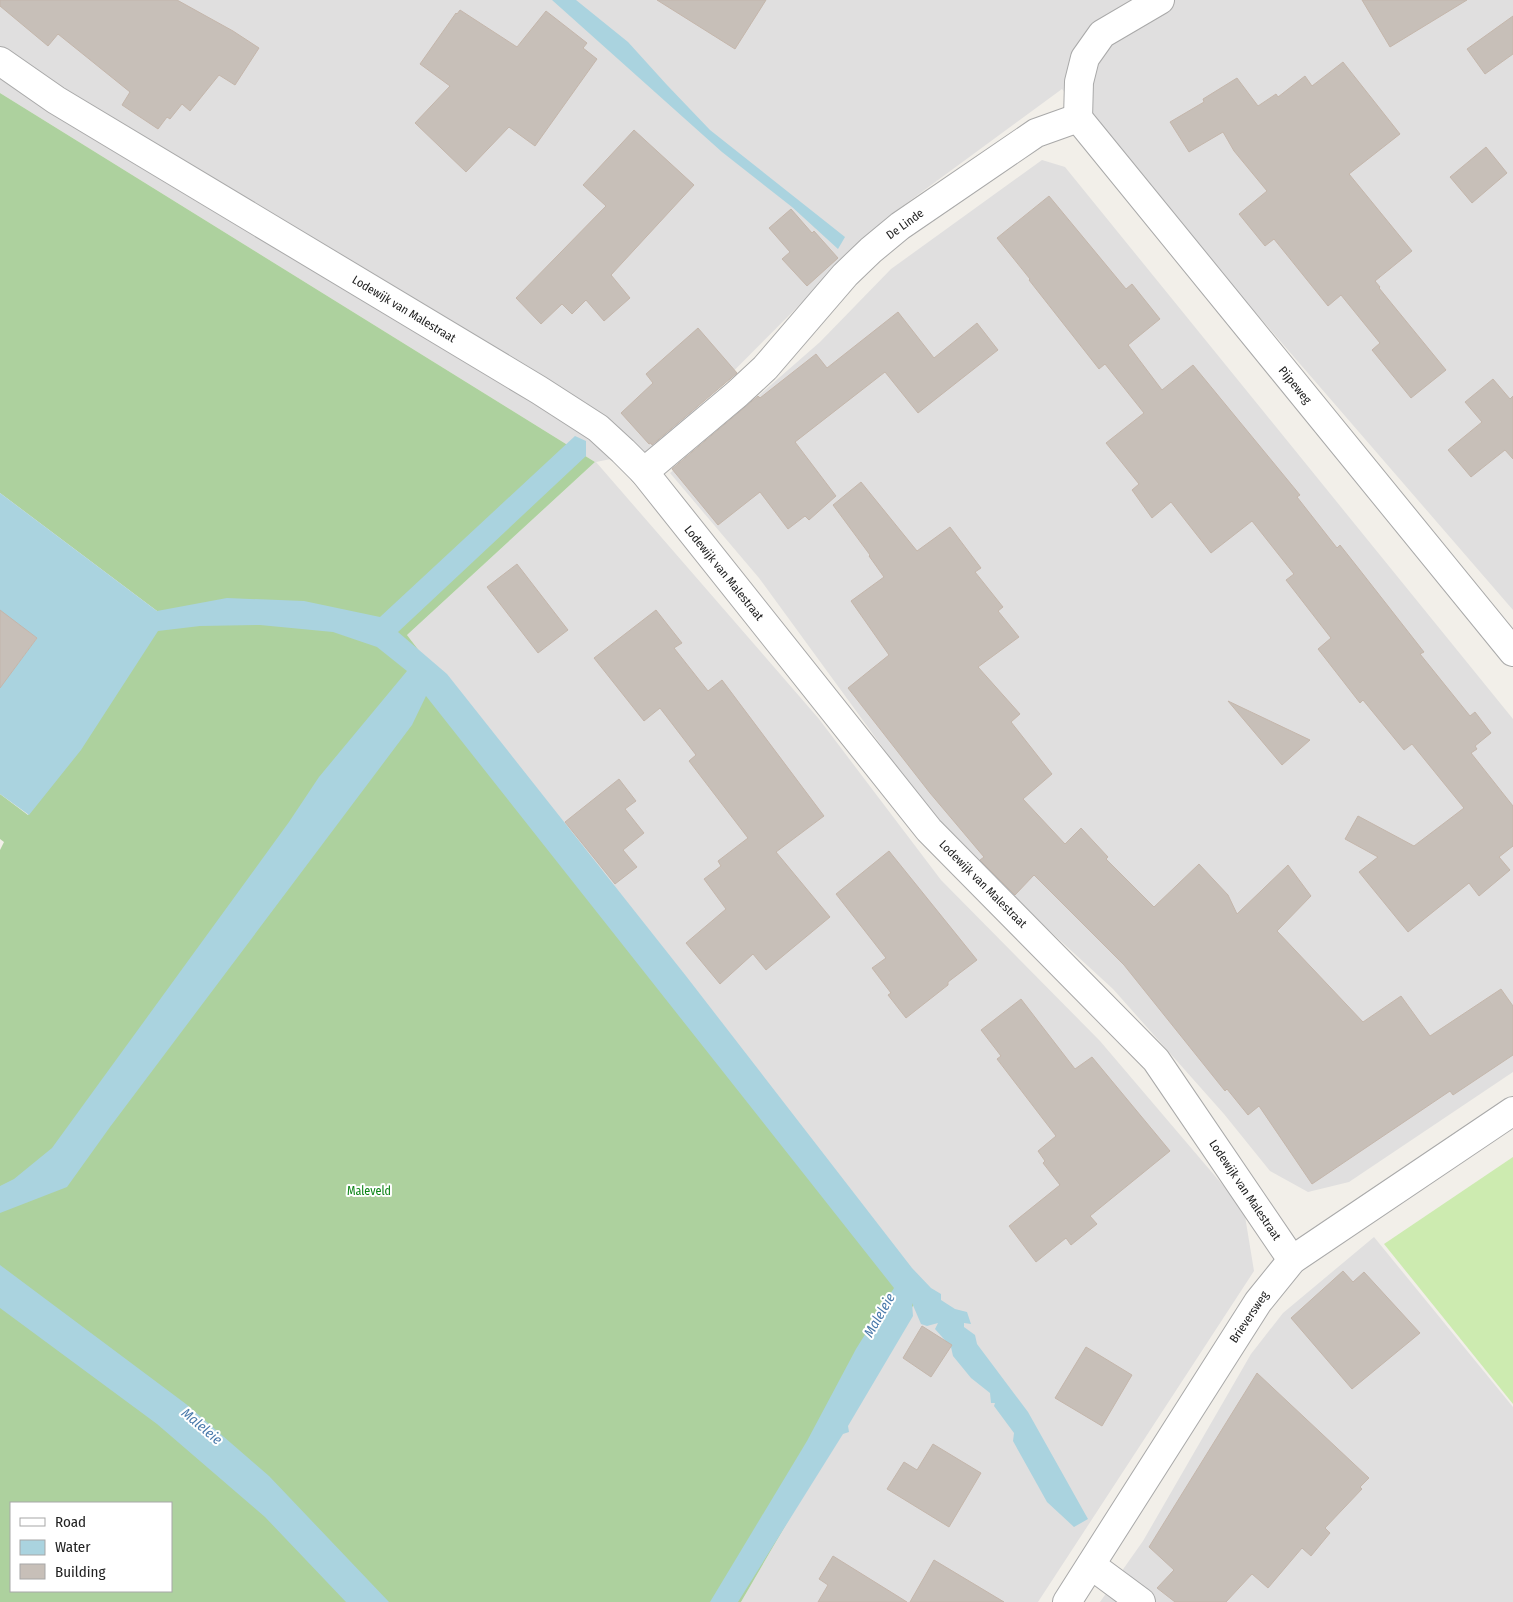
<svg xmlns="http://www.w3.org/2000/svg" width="1513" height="1602" font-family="'Fira Sans Condensed',sans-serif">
<rect width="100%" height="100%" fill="#f2efe9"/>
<g fill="#e0dfdf">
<path d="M0,0h1513v610l-451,-521 -177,130 -230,231 -59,12 223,257 122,161 159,161 144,169 10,61 -216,331h-297l176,-303 -510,-664 188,-173 -595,-369z"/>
<path d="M1042,160l23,7 448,552v353l-164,110 -41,10 -38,-21 -46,-57 -111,-125 -109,-100 -72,-74 -173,-237 -89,-105 150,-131 71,-73z"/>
<path d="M1374,1237l139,170v195h-413l43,-61 108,-187 32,-41z"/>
</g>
<path fill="#cdebb0" d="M1513,1157v247l-129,-160z"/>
<path fill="#add19e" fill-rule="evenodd" d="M0,93l595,369 -188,173 510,664 -176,303h-741v-752l4,-8 -4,-3v-45l28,21 129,-204 -157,-118zM11,1503h160v88h-160z"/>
<g fill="#aad3df">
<path d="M552,0h24l52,42 39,43 43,45 135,107 -7,12 -46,-42 -70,-55z"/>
<path d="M575,436l11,5v15l-188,176 49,42 239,302 226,292 19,20 10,6v6l14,9 12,3 4,12 -7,-1v4l11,8 2,9 51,68 60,107 -14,8 -27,-25 -34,-61 1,-8 -20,-27 1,-3h-4l-1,-10 -19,-15 -18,-22 -2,-9 -16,-18 3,-6 -11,3 -6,-2 -9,-21 1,13 -65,110 1,6 -6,2 -105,168h-28l97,-161 49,-92 38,-61 -468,-592 -14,29 -302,402 -43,60 -67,26v-27l14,-7 38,-31 237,-326 30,-45 88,-106 -30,-24 -44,-15 -73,-7 -60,1 -42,5 -77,119 -52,65 -29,-21v-126l10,6 27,-36 -37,-26v-119l157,118 70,-13 77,3 76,16z"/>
<path d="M0,1265l186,139 83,72 120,126h-43l-81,-85 -108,-93 -157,-116z"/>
</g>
<g fill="#c7bfb8" stroke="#c4b6ab">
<path d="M0,0h177l56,31 26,17 -24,37 -16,-10 -29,36 -8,-7 -12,15 -3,-2 -9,12 -36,-24 8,-13 -72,-58 -10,12 -48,-40z"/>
<path d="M657,0h109l-31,49z"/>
<path d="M1362,0h105l-77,47z"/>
<path d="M460,10l57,37 29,-36 41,32 -4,5 14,11 -62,87 -26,-19 -43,45 -51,-49 35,-37 -30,-22 36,-51 1,1z"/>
<path d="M1513,16v38l-28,20 -18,-25z"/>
<path d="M1343,62l57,72 -51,40 63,77 -37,30 5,6 -1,1 67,82 -35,28 -39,-48 8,-7 -39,-48 -13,11 -54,-67 -9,7 -26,-32 28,-23 -33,-40 -11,-19 -34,20 -19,-30 34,-20 -1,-3 34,-21 21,28 18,-12 2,3 27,-21 7,10z"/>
<path d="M634,130l60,55 -83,90 19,23 -26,23 -18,-21 -14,14 -10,-10 -21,20 -25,-26 90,-92 -23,-21z"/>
<path d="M1486,147l21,26 -35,30 -22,-26z"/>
<path d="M1049,196l77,93 6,-5 28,35 -32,26 34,45 31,-25 107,130 -3,2 40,51 3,-3 19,24 65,83 -4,2 50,62 5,-4 16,21 -16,13 2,3 -6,4 42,53v40l-14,11 11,13 -31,26 -10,-13 -61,49 -49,-60 19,-15 -33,-18 13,-23 56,30 50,-38 -52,-64 -8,6 -41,-50 -3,3 -42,-54 13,-11 -45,-58 8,-6 -42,-53 -41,32 -40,-51 -19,16 -20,-28 7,-6 -33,-41 38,-30 -39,-49 -6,5 -70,-89 1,-1 -33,-41z"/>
<path d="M791,209l21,24 2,-2 24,27 -31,28 -25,-27 8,-7 -21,-24z"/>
<path d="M898,312l36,46 43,-35 21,27 -80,63 -33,-41 -90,70 41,54 -27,24 -4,-4 -17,13 -28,-37 -42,33 -46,-56 86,-73 2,2 56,-44 11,14z"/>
<path d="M698,328l39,45 -85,72 -1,-2 -2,1 -28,-31 32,-30 -7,-9z"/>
<path d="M1493,379l17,20 3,-3v63l-8,-9 -34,27 -23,-27 34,-28 -17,-20z"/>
<path d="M861,482l56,69 33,-24 31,41 -6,4 28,35 -5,4 21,26 -41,30 42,47 -9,8 41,52 -29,25 42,45 16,-16 27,29 -2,2 48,48 45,-43 29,31 9,19 51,-49 23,31 -34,35 86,91 38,-26 29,40 71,-47 12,17v49l-60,40 -3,-4 -138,93 -53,-78 -11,9 -21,-26 -2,2 -101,-126 -90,-90 -19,20 -35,-35 4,-3 -54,-64 -82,-105 41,-33 -38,-54 33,-24 -15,-21 1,-1 -37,-50z"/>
<path d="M517,564l51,66 -30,23 -51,-66z"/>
<path d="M0,610l37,28 -37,50z"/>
<path d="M656,610l26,33 -8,5 34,43 14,-11 102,136 -48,36 54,65 -64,53 -13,-16 -33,30 -34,-41 40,-34 -22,-30 17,-13 -3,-5 30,-23 -59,-77 7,-6 -36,-47 -16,13 -50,-63z"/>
<path d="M1228,701l82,39 -28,25z"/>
<path d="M619,779l17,22 -11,8 19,24 -21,17 14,17 -22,17 -50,-62z"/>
<path d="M889,851l88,109 -29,22v3l-42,33 -18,-23 3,-2 -19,-25 14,-10 -50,-64z"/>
<path d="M1021,999l54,70 17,-12 78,94 -80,65 7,8 -26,21 -5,-7 -30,24 -27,-36 51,-41 -17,-22 2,-2 -7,-10 18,-15 -59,-77 4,-3 -20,-26z"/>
<path d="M1343,1271l10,11 11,-10 56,61 -68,56 -61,-71z"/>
<path d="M922,1326l30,19 -21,32 -28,-19z"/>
<path d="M1086,1347l46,28 -30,51 -47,-28z"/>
<path d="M1257,1373l112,105 -9,9 2,2 -37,39 5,5 -19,23 -9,-8 -34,40 -16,-14 -26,28h-51l-18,-14 17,-18 -25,-23z"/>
<path d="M933,1444l48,29 -32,54 -62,-38 17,-27 13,8z"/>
<path d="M833,1556l74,46h-89l10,-17 -9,-6z"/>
<path d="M934,1560l70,42h-94z"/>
</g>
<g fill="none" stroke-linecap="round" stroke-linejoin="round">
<g stroke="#a9a9a9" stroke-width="30">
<g id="minor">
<path d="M0,61l56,39 483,290 59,38 25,23 21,21 285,358 227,230 136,200"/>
<path d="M1078,118l435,534"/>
<path d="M1078,118l1,-36 6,-24 17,-24 58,-34"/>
<path d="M644,472l93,-78 28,-26 80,-93 26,-25 29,-24 136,-93 42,-15"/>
<path d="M1091,1565l50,37"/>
<path d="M1067,1602l191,-300 34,-42 221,-149"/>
</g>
</g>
<use href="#minor" stroke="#fff" stroke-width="28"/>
</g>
<g text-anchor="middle" stroke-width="4" stroke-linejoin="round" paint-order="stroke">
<g font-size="12" fill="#222" stroke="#fff">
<text transform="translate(905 224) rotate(-36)" y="4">De Linde</text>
<text transform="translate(404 309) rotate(31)" y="4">Lodewijk van Malestraat</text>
<text transform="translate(1295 385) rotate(51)" y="4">Pijpeweg</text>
<text transform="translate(724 573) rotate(51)" y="4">Lodewijk van Malestraat</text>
<text transform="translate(983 884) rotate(45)" y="4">Lodewijk van Malestraat</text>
<text transform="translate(1245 1190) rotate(56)" y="4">Lodewijk van Malestraat</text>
<text transform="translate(1249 1317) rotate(-56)" y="4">Brieversweg</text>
</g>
<g font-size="12" fill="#0c8416" stroke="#fff">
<text x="369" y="1195">Maleveld</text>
</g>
<g font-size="14" font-style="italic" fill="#4a7aab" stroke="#fff">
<text transform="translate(879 1315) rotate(-60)" y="5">Maleleie</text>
<text transform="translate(202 1426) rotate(40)" y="5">Maleleie</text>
</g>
</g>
<rect x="10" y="1502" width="162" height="90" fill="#ffffff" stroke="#a7a7a7"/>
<rect x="20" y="1518" width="25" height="8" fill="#ffffff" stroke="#a7a7a7"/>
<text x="55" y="1527" font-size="15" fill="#222222">Road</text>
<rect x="20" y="1540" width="25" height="15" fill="#aad3df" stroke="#a7a7a7"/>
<text x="55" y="1552" font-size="15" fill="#222222">Water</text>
<rect x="20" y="1564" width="25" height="15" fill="#c7bfb8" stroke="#a7a7a7"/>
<text x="55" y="1577" font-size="15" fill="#222222">Building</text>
</svg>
